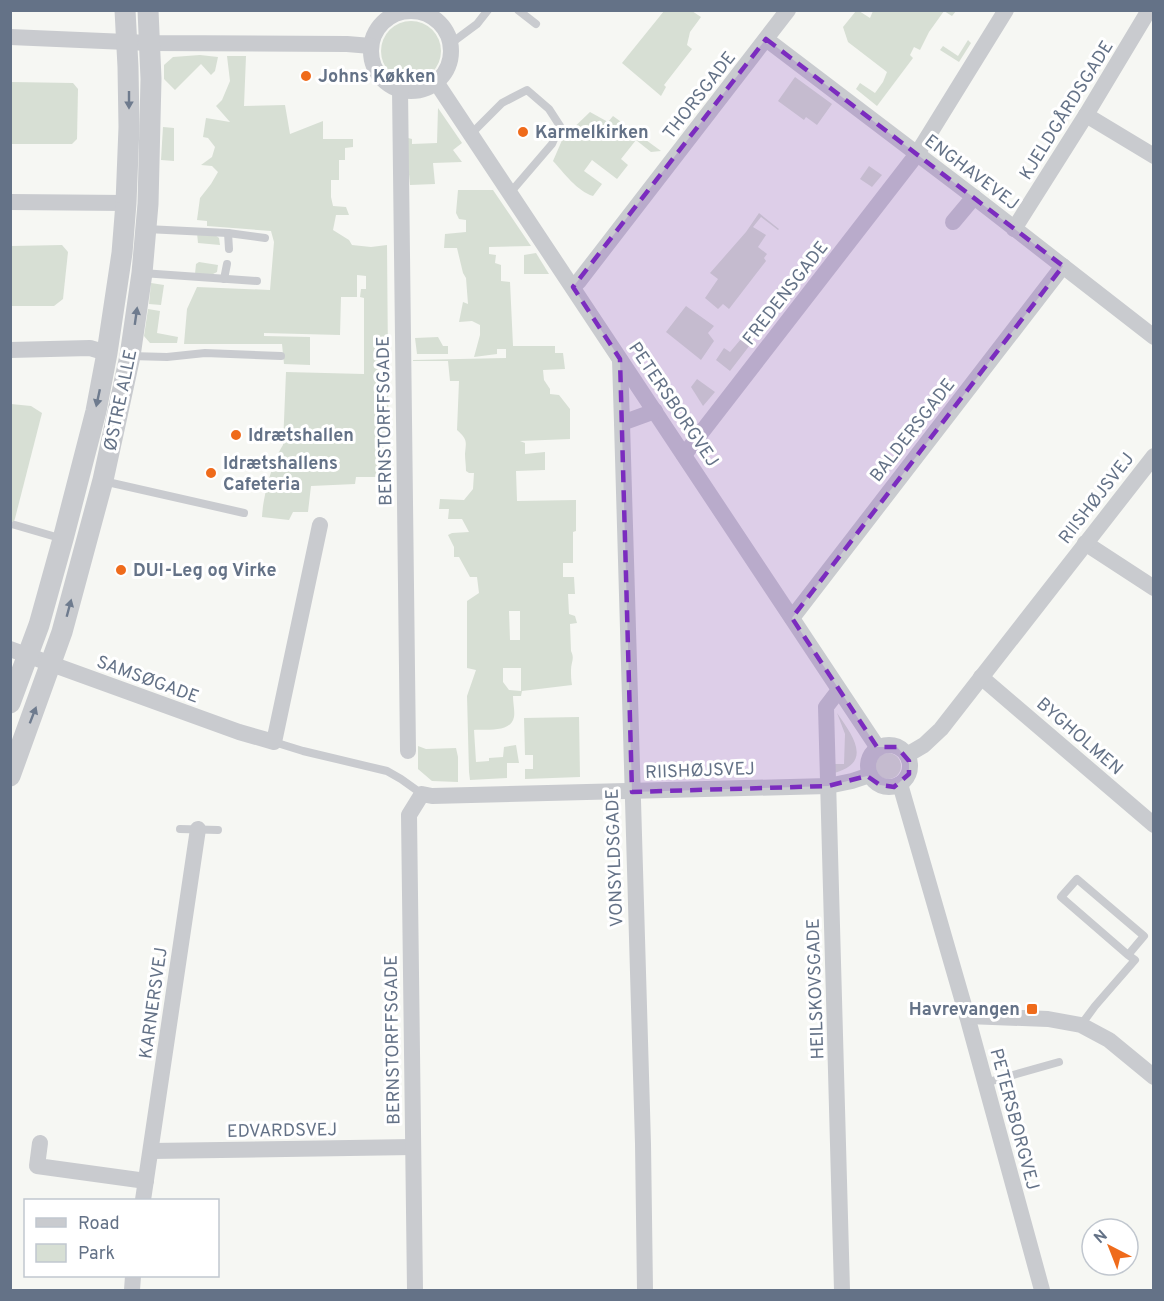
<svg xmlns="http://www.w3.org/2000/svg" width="1164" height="1301" font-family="Overpass,sans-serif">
<rect width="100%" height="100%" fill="#f6f7f3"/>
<g fill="#d7dfd4" fill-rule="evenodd">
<path d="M664,11h28l9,6 -11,15 -3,13 5,4 -28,36 2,2 -5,9 -39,-33z"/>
<path d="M856,11h3l11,7 3,-7h83l-4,5 -8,-5 -15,21 -9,18 -6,-3 -4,8 3,3 -36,48 -21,-17 4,-6 15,10 8,-11 4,-10 -39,-30 -5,-15z"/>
<circle cx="411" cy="51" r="30"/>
<path d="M968,40l3,3 -12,19 -19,-12 3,-4 15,10z"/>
<path d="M200,55l18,2 -3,14 -4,4 -10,-11 -26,26 -11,-11v-14l9,-8z"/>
<path d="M227,56h19l-2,50 41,-1 5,29 33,-13v18h30v8l-8,1v12h-6v20h-8v17l2,9 13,1 3,8h-13l-3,15 16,10 3,5 19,2 16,-2 2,232h-33l-1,7 -44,2 -3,26h-15l-4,8 -27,-3c1,-20 10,-55 21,-72l3,-73 78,2v-76l-4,-1 1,-8h5v-13l-9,-1v22h-16l-1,38 -76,-2v3l46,1v28l-26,-1 -2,-20h-98l3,-35 10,-22 73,3 4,-48 -3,-11 -64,-5v-5l-10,-1 3,-22 11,-14 7,-12 -6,-6 -11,-1 11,-8 3,-10 -7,-9 -5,-1 3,-19 24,4 -14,-16 6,-6 8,-19z"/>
<path d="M795,77l37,27 -15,21 -11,-8 -2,3 -26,-19z"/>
<path d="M11,82l62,1 5,6 -1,50 -5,5h-61z"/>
<path d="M438,108l24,35 -9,7 9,12 -29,1 2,21 -25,1 -2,-22v-25l4,1v5l25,-1z"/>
<path d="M590,112l18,10 5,-6 48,35 -10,1 -15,-12 -15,19 7,6 -11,14 -25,-19 -8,11 18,13 -9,12c-16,-5 -29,-23 -40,-35l10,-23z"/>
<path d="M163,127l11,1v33l-13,-1z"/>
<path d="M869,166l13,9 -10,12 -12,-8z"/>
<path d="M458,190h35l38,56 -42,1v7l7,1 -1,8 6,2v16l9,1 3,64h42v7h8l2,16 -22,1 1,10 6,9v5l9,1 11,14v30l-50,2 5,2v11l20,-2v18l-29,1 1,30 59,-1v31l-3,1v31h-10v14h11l1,17h-7l1,20 6,2 2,7 -7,1 1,27c4,8 0,11 0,19 0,5 0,10 1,15l-50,6 -1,5h-8c0,7 2,15 1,21 -3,16 -28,12 -40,13l2,32 13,-1v-3l14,-1 1,-10 12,-2 3,18h-12v15l-37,2 -1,-8 -2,-76 9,-26 -9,-2v-67l12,-8 -2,-16h-7l-11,-20h-5v-10l-6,-12 4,-2 17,-1 -7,-13h-14l1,-10h-10l1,-10 24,1 9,-11 1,-16h-5l-3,-2c0,-6 -1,-11 -1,-17 1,-13 3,-14 -8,-24l2,-49h-9l-2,-20h-35v-1l93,-2v-9h-9v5l-23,3 6,-22v-10l-8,-4 -13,1 4,-20 5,2 -2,-26 -3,-5 -6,-25h-13l1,-14 21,-2v-12l-7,-1 -3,-6zM509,611h11v29h-10zM503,668h18v23l-12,-1 -6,-8z"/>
<path d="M759,213l20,16 -1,1 -17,-13 -8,10 13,8 -8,12 9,7 -3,4 2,3 -37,48 -6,-5 -5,5 -13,-11 13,-19 -8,-6 36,-41z"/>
<path d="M197,233l18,2 4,3 1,7 -22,-2z"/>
<path d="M62,245l6,7 -5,47 -9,7h-43v-60z"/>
<path d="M536,253l13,21h-25v-19z"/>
<path d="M199,262l19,3 -1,7 -6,3 -16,-1 1,-10z"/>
<path d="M151,283l13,2 -3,20 -12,-1z"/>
<path d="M686,306l28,20 -6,7 6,8 -13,19 -35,-28z"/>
<path d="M148,309l12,2 -3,22 21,4 -1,6h-27l-6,-7z"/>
<path d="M438,337l5,9h5v8h-31l-2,-16z"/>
<path d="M741,339l9,6 -20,26 -14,-11 8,-12 6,4z"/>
<path d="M697,379l18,13 -12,14 -12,-19z"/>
<path d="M11,404l20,2 11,7 -31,121z"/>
<path d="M837,713c15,22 37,49 -3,60l-1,-9h11l1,-30z"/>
<path d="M579,717l1,60 -55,2v-10h8v-14h-8l-1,-37z"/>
<path d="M418,746l8,3 30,-1 2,9v25l-26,-1 -14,-12z"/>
<circle cx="888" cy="766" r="13"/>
</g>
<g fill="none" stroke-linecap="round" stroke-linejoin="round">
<g stroke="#c9cbcf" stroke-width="8">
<path d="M518,10l18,14"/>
<path d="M450,44l27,-20 11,-14"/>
<path d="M471,134l31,-31 25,-13 22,19 11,17 -8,18 -42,49"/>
<path d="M146,229l82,4 37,5"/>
<path d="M228,233l1,16"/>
<path d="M142,273l115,8"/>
<path d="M224,279l3,-15"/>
<path d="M130,356l37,1 38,-4 76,3"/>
<path d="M103,481l141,32"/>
<path d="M15,525l48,14"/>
<path d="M274,742l29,9 84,20 14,8 21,15"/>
<path d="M180,829l38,1"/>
<path d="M1081,1025l14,-19 40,-46 -7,-5 -67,-58 16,-18 67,57 -16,19"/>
<path d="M985,1083l74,-21"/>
</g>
<g stroke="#c9cbcf" stroke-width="16">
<circle cx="411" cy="51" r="40"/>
<path d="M10,37l140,6 197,1 24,2"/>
<path d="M766,39l208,158 180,140"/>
<path d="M436,82l442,666"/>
<path d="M400,89l8,662"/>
<path d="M1086,115l68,41"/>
<path d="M10,202l116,1"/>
<path d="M953,222l21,-25"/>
<path d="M1014,229l72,-114 63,-105"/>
<path d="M573,287l6,-6 209,-271"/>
<path d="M10,350l80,-2 17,5"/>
<path d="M620,360l2,63"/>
<path d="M684,455l233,-301 89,-144"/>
<path d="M1085,543l69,45"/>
<path d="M792,618l271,-352"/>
<path d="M10,649l229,83 35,10 46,-217"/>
<path d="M981,677l173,148"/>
<path d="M839,690l-13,17 16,583"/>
<circle cx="889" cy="766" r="21"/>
<path d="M907,755l17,-10 17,-16 213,-273"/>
<path d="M900,784l67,232 75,274"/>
<path d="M967,1016l81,3 33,6 28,15 45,37"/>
<path d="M40,1143l-3,23 109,15"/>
<path d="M151,1151l262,-4"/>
<path d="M143,1200l55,-371"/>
<path d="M132,1290l1,-14"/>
<path d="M415,1290l-6,-475 13,-21 10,2 396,-10 24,-5 18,-6"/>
<path d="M645,1290l-2,-146 -21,-721 33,-12"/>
</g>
<g stroke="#c9cbcf" stroke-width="21">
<path d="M10,703l29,-78 24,-86 33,-128 11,-58 15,-100 4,-50 3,-76 -1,-60 -3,-57"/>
<path d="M10,776l52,-144 41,-152 27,-124 12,-83 6,-69 3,-125 -3,-69"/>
</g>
</g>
<defs><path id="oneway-solid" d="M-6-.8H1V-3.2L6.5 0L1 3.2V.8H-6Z" transform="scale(1.5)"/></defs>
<g fill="#6e7b8e">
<use href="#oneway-solid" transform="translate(129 100) rotate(90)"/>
<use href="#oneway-solid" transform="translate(136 316) rotate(-82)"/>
<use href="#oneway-solid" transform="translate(98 398) rotate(102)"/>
<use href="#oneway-solid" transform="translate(69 608) rotate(-75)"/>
<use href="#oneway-solid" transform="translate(33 715) rotate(-69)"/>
</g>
<path fill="#7b2cbf" fill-opacity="0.2" stroke="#7b2cbf" stroke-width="4.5" stroke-dasharray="12 8" stroke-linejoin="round" d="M766,39l297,227 -271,352 85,129h20l12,14v13l-15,13 -14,-2 -13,-9 -39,10 -196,6 -12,-433 -47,-72z"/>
<g fill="#ef6b1b" stroke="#fff" stroke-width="2">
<circle cx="306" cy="76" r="6"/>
<circle cx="523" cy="132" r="6"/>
<circle cx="236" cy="435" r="6"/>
<circle cx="211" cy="473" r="6"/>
<circle cx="121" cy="570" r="6"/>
<rect x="1026" y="1003" width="12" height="12" rx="3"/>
</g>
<g text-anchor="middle" stroke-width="6" stroke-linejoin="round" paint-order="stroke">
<g font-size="18" font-weight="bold" fill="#647287" stroke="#fff" text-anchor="start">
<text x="318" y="82">Johns Køkken</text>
<text x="535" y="138">Karmelkirken</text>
<text x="248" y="441">Idrætshallen</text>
<text x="223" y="469">Idrætshallens<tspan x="223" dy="21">Cafeteria</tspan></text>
<text x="133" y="576">DUI-Leg og Virke</text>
<text x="1020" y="1015" text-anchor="end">Havrevangen</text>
</g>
<g font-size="18" fill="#647287" stroke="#fff">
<text transform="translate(699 95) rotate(-52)" y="6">THORSGADE</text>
<text transform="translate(1066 110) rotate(-58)" y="6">KJELDGÅRDSGADE</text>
<text transform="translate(972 172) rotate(37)" y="6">ENGHAVEVEJ</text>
<text transform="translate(785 293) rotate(-52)" y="6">FREDENSGADE</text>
<text transform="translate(120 400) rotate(-78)" y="6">ØSTRE ALLE</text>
<text transform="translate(674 404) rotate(56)" y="6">PETERSBORGVEJ</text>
<text transform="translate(384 421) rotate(-91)" y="6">BERNSTORFFSGADE</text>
<text transform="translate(912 430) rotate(-52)" y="6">BALDERSGADE</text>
<text transform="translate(1096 498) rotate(-52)" y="6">RIISHØJSVEJ</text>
<text transform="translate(148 679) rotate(20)" y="6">SAMSØGADE</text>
<text transform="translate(1080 736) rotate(41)" y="6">BYGHOLMEN</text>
<text transform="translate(700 770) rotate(-2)" y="6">RIISHØJSVEJ</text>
<text transform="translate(614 858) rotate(-92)" y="6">VONSYLDSGADE</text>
<text transform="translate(815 989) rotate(-92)" y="6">HEILSKOVSGADE</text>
<text transform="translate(153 1003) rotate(-82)" y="6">KARNERSVEJ</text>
<text transform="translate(392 1040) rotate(-91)" y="6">BERNSTORFFSGADE</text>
<text transform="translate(1015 1119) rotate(75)" y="6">PETERSBORGVEJ</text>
<text transform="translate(282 1130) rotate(-1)" y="6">EDVARDSVEJ</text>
</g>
</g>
<rect width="1164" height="1301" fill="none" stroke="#647287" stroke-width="24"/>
<rect x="24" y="1199" width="195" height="78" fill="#ffffff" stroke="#c1c7cf" stroke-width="1.5"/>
<rect x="36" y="1218" width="30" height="9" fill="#c9cbcf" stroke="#c1c7cf" stroke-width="1.5"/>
<text x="78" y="1229" font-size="18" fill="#647287">Road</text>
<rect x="36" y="1244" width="30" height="18" fill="#d7dfd4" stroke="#c1c7cf" stroke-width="1.5"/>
<text x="78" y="1259" font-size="18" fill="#647287">Park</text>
<g transform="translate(1110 1247) rotate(318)"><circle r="28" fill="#ffffff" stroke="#c1c7cf" stroke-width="1.5"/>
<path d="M0-4.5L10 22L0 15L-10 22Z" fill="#ef6b1b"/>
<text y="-9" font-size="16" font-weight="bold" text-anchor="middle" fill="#647287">N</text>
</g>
</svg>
